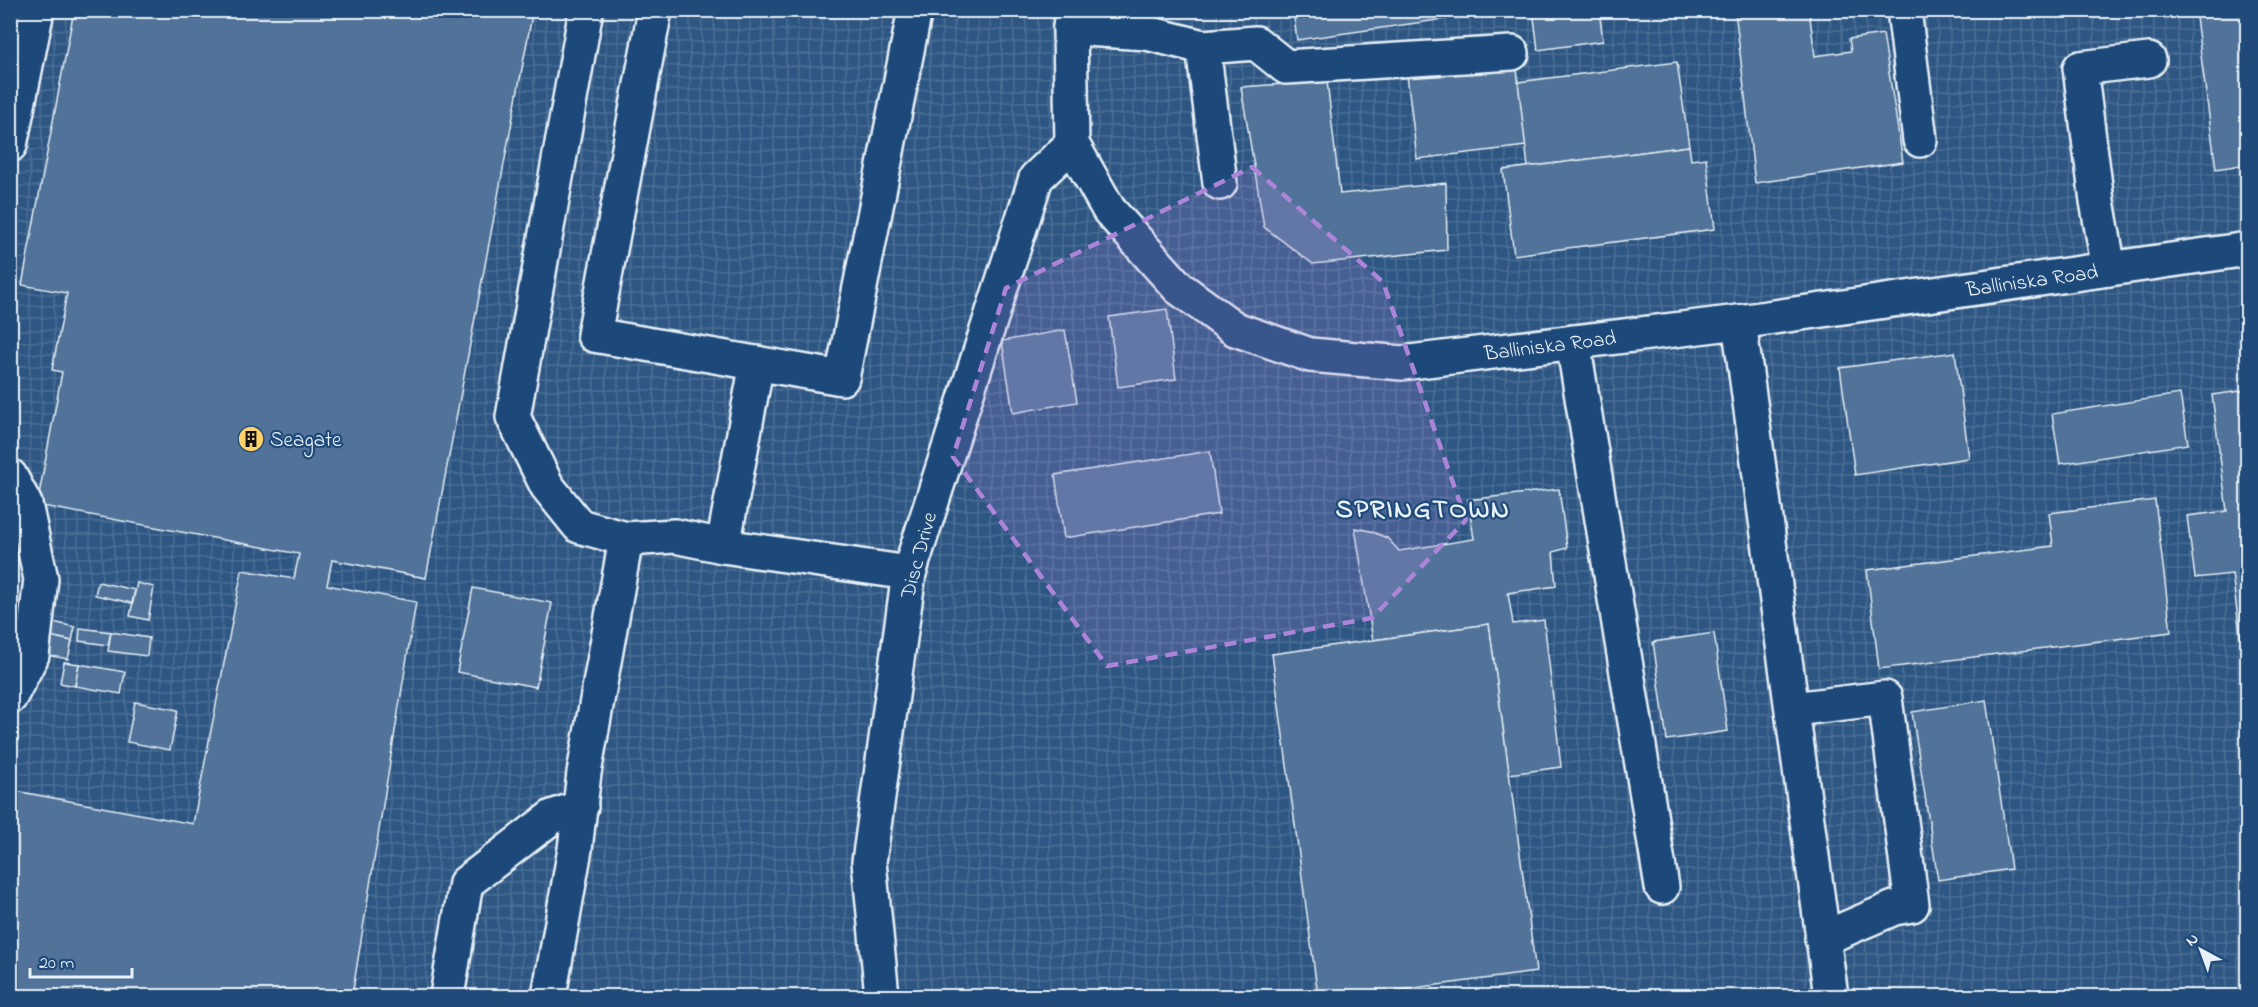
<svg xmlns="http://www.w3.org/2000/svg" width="2258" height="1007" font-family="'Indie Flower',sans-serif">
<defs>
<pattern id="industrial-grid" width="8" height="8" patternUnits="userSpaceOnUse" patternTransform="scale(1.5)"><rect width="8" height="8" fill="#2e5683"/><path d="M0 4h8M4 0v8" fill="none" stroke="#4c6f95"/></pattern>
</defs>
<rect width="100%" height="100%" fill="#1f4a7a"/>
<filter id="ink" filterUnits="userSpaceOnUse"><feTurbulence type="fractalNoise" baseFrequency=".0167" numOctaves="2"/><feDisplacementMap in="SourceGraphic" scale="12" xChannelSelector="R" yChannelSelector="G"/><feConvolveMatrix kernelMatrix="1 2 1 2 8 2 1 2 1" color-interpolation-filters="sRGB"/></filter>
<g filter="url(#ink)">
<path fill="url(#industrial-grid)" d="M10,11h2237v985h-701l-1,-3 -23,3h-1511z"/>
<g fill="#517399" stroke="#e8f1f8" stroke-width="1.5">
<path d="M74,10h459l-107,568 -94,-18 -5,25 89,17 -64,394h-342v-206l183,34 49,-254 52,9 5,-25 -262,-49 25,-133 -10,-2 15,-77 -45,-8z"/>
<path d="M1293,10h215l-211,30z"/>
<path d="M1533,10h66l4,31 -65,9z"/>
<path d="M1735,10h74l6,46 36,-5 -2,-12 34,-5 20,128 -148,21z"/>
<path d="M2195,10h53v154l-32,5z"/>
<path d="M1516,61l10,85 -109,13 -10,-84z"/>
<path d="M1677,62l12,84 -161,21 -10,-85z"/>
<path d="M1327,81l13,113 106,-11 1,67 -134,14 -49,-37 -23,-140z"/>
<path d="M1689,146l2,14 15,-2 9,71 -201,26 -11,-85z"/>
<path d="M1167,309l9,70 -58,8 -9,-70z"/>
<path d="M1065,330l12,72 -64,11 -11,-72z"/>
<path d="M1955,352l14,106 -114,17 -15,-107z"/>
<path d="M2248,390v303l-16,-119 -37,4 -8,-62 40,-5 -15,-116z"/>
<path d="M2180,394l8,50 -128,20 -8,-50z"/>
<path d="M1210,451l9,63 -155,24 -9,-63z"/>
<path d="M1559,489l8,59 -14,4 3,34 -48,7 5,31 31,-4 17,147 -52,7 -20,-150 -116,16 -18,-112 15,3 17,7 12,13 75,-12 -6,-39z"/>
<path d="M2155,500l16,132 -292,37 -12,-99 186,-24 -4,-33z"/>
<path d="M98,582l37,8 -3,13 -37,-8z"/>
<path d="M137,583l17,4 -6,33 -18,-4z"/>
<path d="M473,588l79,15 -16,84 -79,-15z"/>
<path d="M53,622l22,5 -3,14 -22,-5z"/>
<path d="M1489,624l47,348 -183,24h-35l-46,-342z"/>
<path d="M80,628l31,4 -3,13 -29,-4z"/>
<path d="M111,632l38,6 -2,18 -39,-5z"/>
<path d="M1714,633l14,98 -61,9 -14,-98z"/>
<path d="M44,635l28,6 -4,18 -28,-5z"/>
<path d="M64,662l15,2 -4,22 -15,-3z"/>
<path d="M79,664l46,8 -4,22 -46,-8z"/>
<path d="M1986,700l25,169 -73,11 -26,-168z"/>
<path d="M135,702l43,8 -8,40 -43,-8z"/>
</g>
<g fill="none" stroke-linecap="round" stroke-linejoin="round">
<g stroke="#e8f1f8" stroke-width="38">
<g id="minor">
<path d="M586,10l-73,407 34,69 32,40 47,13 49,-3 48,10 186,27"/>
<path d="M655,10l-61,325 248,43 73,-368"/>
<path d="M1072,10l-2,18 2,116 37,66 70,78 56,41 75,26 92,8 337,-41 509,-73"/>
<path d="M1904,10l16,130"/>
<path d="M1070,28l77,5 56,14 53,-4 30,24 226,-14"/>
<path d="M1203,47l17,136"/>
<path d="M10,145l27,-135"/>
<path d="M2109,269l-12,-68 -17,-133 69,-8"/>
<path d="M1739,322l92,674"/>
<path d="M1573,342l89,545"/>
<path d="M10,476l15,28 16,75 -9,76 -22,42"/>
<path d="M723,546l34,-183"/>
<path d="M1793,709l92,-11 27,207 -18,3 -72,31"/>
<path d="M447,996l19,-113 86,-66 29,-10"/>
<path d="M549,996l26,-147 9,-76 42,-234"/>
<path d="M882,996l-13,-134 40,-289 127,-395 36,-34"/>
</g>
</g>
<use href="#minor" stroke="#1f4a7a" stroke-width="33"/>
</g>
</g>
<path fill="#ac85d9" fill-opacity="0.2" stroke="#ac85d9" stroke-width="4.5" stroke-dasharray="12 8" stroke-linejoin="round" d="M1252,167l131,115 83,238 -94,98 -265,48 -154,-209 53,-169z"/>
<defs>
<g id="building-disc" transform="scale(1.35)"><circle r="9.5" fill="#ffd166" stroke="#1f4a7a"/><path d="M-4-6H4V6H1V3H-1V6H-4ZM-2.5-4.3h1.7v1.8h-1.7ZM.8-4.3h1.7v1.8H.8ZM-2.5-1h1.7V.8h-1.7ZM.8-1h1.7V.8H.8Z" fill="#111"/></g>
</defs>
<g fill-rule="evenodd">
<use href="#building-disc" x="251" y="439"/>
</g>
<g text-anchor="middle" stroke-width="4.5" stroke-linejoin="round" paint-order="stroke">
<g font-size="21" fill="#e8f1f8" stroke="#1f4a7a">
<text transform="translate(2032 280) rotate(-8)" y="7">Balliniska Road</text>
<text transform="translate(1550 345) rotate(-7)" y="7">Balliniska Road</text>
<text transform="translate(918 555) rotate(-75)" y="7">Disc Drive</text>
</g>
<g font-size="21" fill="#e8f1f8" stroke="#1f4a7a" text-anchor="start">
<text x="270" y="446">Seagate</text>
</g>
<g font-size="27" font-weight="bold" letter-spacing="1.5" fill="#e8f1f8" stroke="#1f4a7a">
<text x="1423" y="517">SPRINGTOWN</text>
</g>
</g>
<rect width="2258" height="1007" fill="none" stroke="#1f4a7a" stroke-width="36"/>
<rect x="18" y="18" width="2222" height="971" fill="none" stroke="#e8f1f8" stroke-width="2" filter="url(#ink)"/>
<g transform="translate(2201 950) rotate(319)" stroke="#1f4a7a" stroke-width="4.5" paint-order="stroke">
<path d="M0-4.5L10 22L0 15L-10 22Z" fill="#e8f1f8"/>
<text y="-9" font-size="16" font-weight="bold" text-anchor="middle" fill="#e8f1f8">N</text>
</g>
<path d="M30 968v9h102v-9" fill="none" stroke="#e8f1f8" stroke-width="3"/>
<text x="39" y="968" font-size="18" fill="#e8f1f8" stroke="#1f4a7a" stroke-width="4.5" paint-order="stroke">20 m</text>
</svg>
